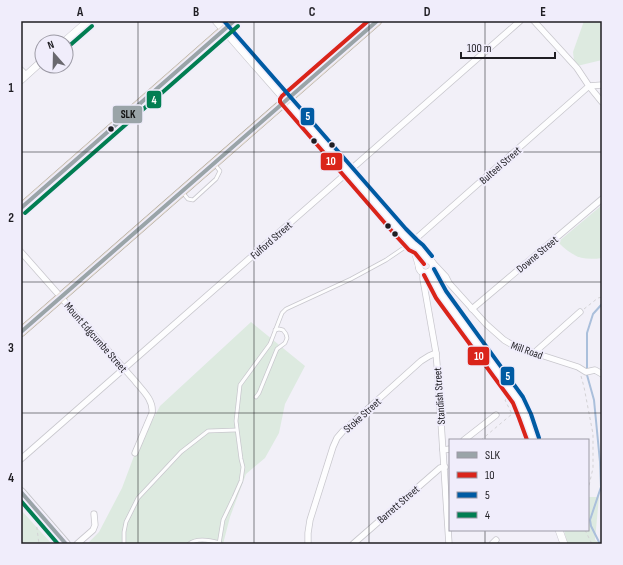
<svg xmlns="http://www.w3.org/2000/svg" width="623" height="565" font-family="'Sofia Sans Condensed',sans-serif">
<rect width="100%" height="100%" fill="#f2f0f8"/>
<g fill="#ddeae0">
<path d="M584,21h18v39l-25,6 -3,-5 -1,-9z"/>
<path d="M602,205v53c-21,3 -30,-2 -44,-16z"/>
<path d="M251,322l54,44 -20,38 -6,29 -14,25 -19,16 -16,43 -7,27h-136l12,-12 23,-44 12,-32 26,-50z"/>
<path d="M588,497h11l-4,43 7,4h-35l-3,-14h24z"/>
<path d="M21,510l31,34h-31z"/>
</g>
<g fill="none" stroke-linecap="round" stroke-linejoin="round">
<path stroke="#aabfdb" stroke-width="2" d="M600,544l-9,-18 -1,-6 11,-33 -1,-25 -6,-62 -7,-25v-42l6,-19 9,-10"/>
<g stroke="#c8c7cd" stroke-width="4.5">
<g id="service">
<path d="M183,193l5,6 5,1 23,-21 4,-8 -5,-6"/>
<path d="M256,397l3,-4 18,-44 8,-6 2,-5 -1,-4 -3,-4 -4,-1 -4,1"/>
<path d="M124,544v-12l2,-10 12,-24 43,-46 27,-21 28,-1"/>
<path d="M189,544c8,-7 21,-4 31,-1"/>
<path d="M219,544l4,-24 11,-23 7,-16 2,-14 -2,-8 -5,-38 4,-36 30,-41 12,-31 4,-4 65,-30 35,-19 25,-17"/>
</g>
</g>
<g stroke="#c8c7cd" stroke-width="7">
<g id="minor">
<path d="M534,21l43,47 12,18 13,16"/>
<path d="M21,70l5,5"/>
<path d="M411,243l178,-157 13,-1"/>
<path d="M21,252l114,129c7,9 19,19 17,32l-17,40"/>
<path d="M432,262l14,15 3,6 37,41 18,16 12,7 62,20 8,5 9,-2 7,4"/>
<path d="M431,271l13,8"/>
<path d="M423,273v6l13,74 2,23 11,168"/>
<path d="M472,309l130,-110"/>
<path d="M534,353l46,-41"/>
<path d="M464,440l32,-25"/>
<path d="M443,450l7,-1"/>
<path d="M21,459l499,-438"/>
<path d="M77,544l16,-14 2,-5 -1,-11"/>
<path d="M308,544v-11l2,-13 23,-73 4,-9 6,-7 78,-70 8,-5 7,-3"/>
<path d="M353,544l87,-76 5,-1"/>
<path d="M492,544l4,-4"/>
</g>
</g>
<g stroke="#c8c7cd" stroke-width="8">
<g id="tertiary">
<path d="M216,21l186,212 11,12 6,4 5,7 4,4"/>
<path d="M64,42l24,-21"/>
<path d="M21,80l21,-19"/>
<path d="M413,245l6,20"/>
<circle cx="426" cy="266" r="7"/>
<path d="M429,272l12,22 77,106 7,16 8,24"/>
<path d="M559,530l5,14"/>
</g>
</g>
<g stroke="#c8c7cd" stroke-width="10">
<path id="secondary" d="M21,492l45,52"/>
</g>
<g stroke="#aaa095" stroke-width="10">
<g id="primary">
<path d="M21,208l213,-187"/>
<path d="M21,332l356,-311"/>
</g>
</g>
<g stroke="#d3d2d5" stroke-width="1" stroke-dasharray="3 3" stroke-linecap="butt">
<path d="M584,309l14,-11 4,-1"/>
<path d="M581,376l3,11 9,47v34l-5,22"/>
<path d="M481,440l31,-26 -7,-14 4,-2"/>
<path d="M36,521l3,23"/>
<path d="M585,530l7,14"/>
</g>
<use href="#service" stroke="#fdfdfe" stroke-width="3"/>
<use href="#minor" stroke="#fdfdfe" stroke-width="5.5"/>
<use href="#tertiary" stroke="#fdfdfe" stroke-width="7"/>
<use href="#secondary" stroke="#fdfdfe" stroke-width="8"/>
<use href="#primary" stroke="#e9e2db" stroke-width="9"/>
<g stroke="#f0edfb" stroke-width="7">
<g id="bus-1">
<path d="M21,208l213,-187"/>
<path d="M21,332l356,-311"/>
<path d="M21,492l45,52"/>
</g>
</g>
<g stroke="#f0edfb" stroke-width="7">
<g id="bus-2">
<path d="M368,21l-86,75 -2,3v3l117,135 12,13 6,3 9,11"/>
<path d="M424,275l12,23 77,105 6,15 8,22"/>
</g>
</g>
<g stroke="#f0edfb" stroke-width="7">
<g id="bus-3">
<path d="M224,21l182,208 11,11 6,5 9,11"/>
<path d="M434,269l12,22 77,106 8,17 8,24"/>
</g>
</g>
<g stroke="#f0edfb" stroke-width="7">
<g id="bus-4">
<path d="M68,47l24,-21"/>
<path d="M25,213l213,-187"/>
<path d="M21,501l37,43"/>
</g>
</g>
<use href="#bus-1" stroke="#9aa4a8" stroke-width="4"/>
<use href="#bus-2" stroke="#da241a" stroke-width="4"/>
<use href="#bus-3" stroke="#005ba3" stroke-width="4"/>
<use href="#bus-4" stroke="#017e52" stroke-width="4"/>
</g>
<path fill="none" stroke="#1f1e23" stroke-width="1" stroke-opacity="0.55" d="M138,21v523M254,21v523M369,21v523M485,21v419M21,152h581M21,282h581M21,413h581M485,530v14"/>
<g fill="#1f1e23" stroke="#f0edfb" stroke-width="1.5">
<circle cx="111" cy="129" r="3.5"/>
<circle cx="314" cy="141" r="3.5"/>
<circle cx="332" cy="145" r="3.5"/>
<circle cx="388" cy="226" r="3.5"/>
<circle cx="395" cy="234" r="3.5"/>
</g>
<g text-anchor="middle" stroke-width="4" stroke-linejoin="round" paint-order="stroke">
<g font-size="11" fill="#1f1e23" stroke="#f0edfb">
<text transform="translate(500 165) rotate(-41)" y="4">Bulteel Street</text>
<text transform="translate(271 240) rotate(-41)" y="4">Fulford Street</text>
<text transform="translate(537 254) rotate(-40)" y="4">Downe Street</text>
<text transform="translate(96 337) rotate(49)" y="4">Mount Edgcumbe Street</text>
<text transform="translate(527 350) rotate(20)" y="4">Mill Road</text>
<text transform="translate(439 396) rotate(-94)" y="4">Standish Street</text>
<text transform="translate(362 415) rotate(-42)" y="4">Stoke Street</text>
<text transform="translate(398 504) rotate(-41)" y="4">Barrett Street</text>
</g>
</g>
<g stroke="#f0edfb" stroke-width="1.5">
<rect x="146" y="90" width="16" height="19" rx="4" fill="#017e52"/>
<rect x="112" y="105" width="31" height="19" rx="4" fill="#9aa4a8"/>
<rect x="300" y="107" width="15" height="19" rx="4" fill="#005ba3"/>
<rect x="320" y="152" width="23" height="19" rx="4" fill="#da241a"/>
<rect x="467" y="346" width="23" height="20" rx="4" fill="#da241a"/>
<rect x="500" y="366" width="15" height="20" rx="4" fill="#005ba3"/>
</g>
<g font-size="11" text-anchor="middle" font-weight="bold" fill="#fff">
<text x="154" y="104">4</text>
<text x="308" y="120">5</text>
<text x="331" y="165">10</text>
<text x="479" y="360">10</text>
<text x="508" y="380">5</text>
</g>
<g font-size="11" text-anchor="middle" font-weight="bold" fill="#111">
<text x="128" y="118">SLK</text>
</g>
<rect width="623" height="565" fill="none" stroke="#f0edfb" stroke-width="44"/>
<rect x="449" y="439" width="140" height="92" fill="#f0edfb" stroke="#9c9aa5"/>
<rect x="457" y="452" width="20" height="6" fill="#9aa4a8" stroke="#9c9aa5"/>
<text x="485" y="459" font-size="12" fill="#1f1e23">SLK</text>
<rect x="457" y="472" width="20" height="6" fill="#da241a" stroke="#9c9aa5"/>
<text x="485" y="479" font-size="12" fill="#1f1e23">10</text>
<rect x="457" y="492" width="20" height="6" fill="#005ba3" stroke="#9c9aa5"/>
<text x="485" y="499" font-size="12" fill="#1f1e23">5</text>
<rect x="457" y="512" width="20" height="6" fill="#017e52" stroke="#9c9aa5"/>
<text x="485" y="519" font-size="12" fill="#1f1e23">4</text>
<g transform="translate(54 54) rotate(340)"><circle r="19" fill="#f0edfb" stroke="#9c9aa5"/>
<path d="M0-3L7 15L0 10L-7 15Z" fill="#69686e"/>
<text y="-6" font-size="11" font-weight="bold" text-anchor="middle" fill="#1f1e23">N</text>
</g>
<path d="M461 52v6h94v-6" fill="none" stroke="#1f1e23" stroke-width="2"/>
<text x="467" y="52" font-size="12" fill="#1f1e23" stroke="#f0edfb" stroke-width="3" paint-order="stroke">100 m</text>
<rect x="22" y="22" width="579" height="521" fill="none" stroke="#1f1e23" stroke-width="1.5"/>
<g font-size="13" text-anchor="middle" font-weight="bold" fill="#1f1e23">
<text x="80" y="16">A</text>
<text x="196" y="16">B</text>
<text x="312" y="16">C</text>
<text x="427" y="16">D</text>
<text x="543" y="16">E</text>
<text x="11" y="92">1</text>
<text x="11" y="222">2</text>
<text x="11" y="352">3</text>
<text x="11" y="482">4</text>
</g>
</svg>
